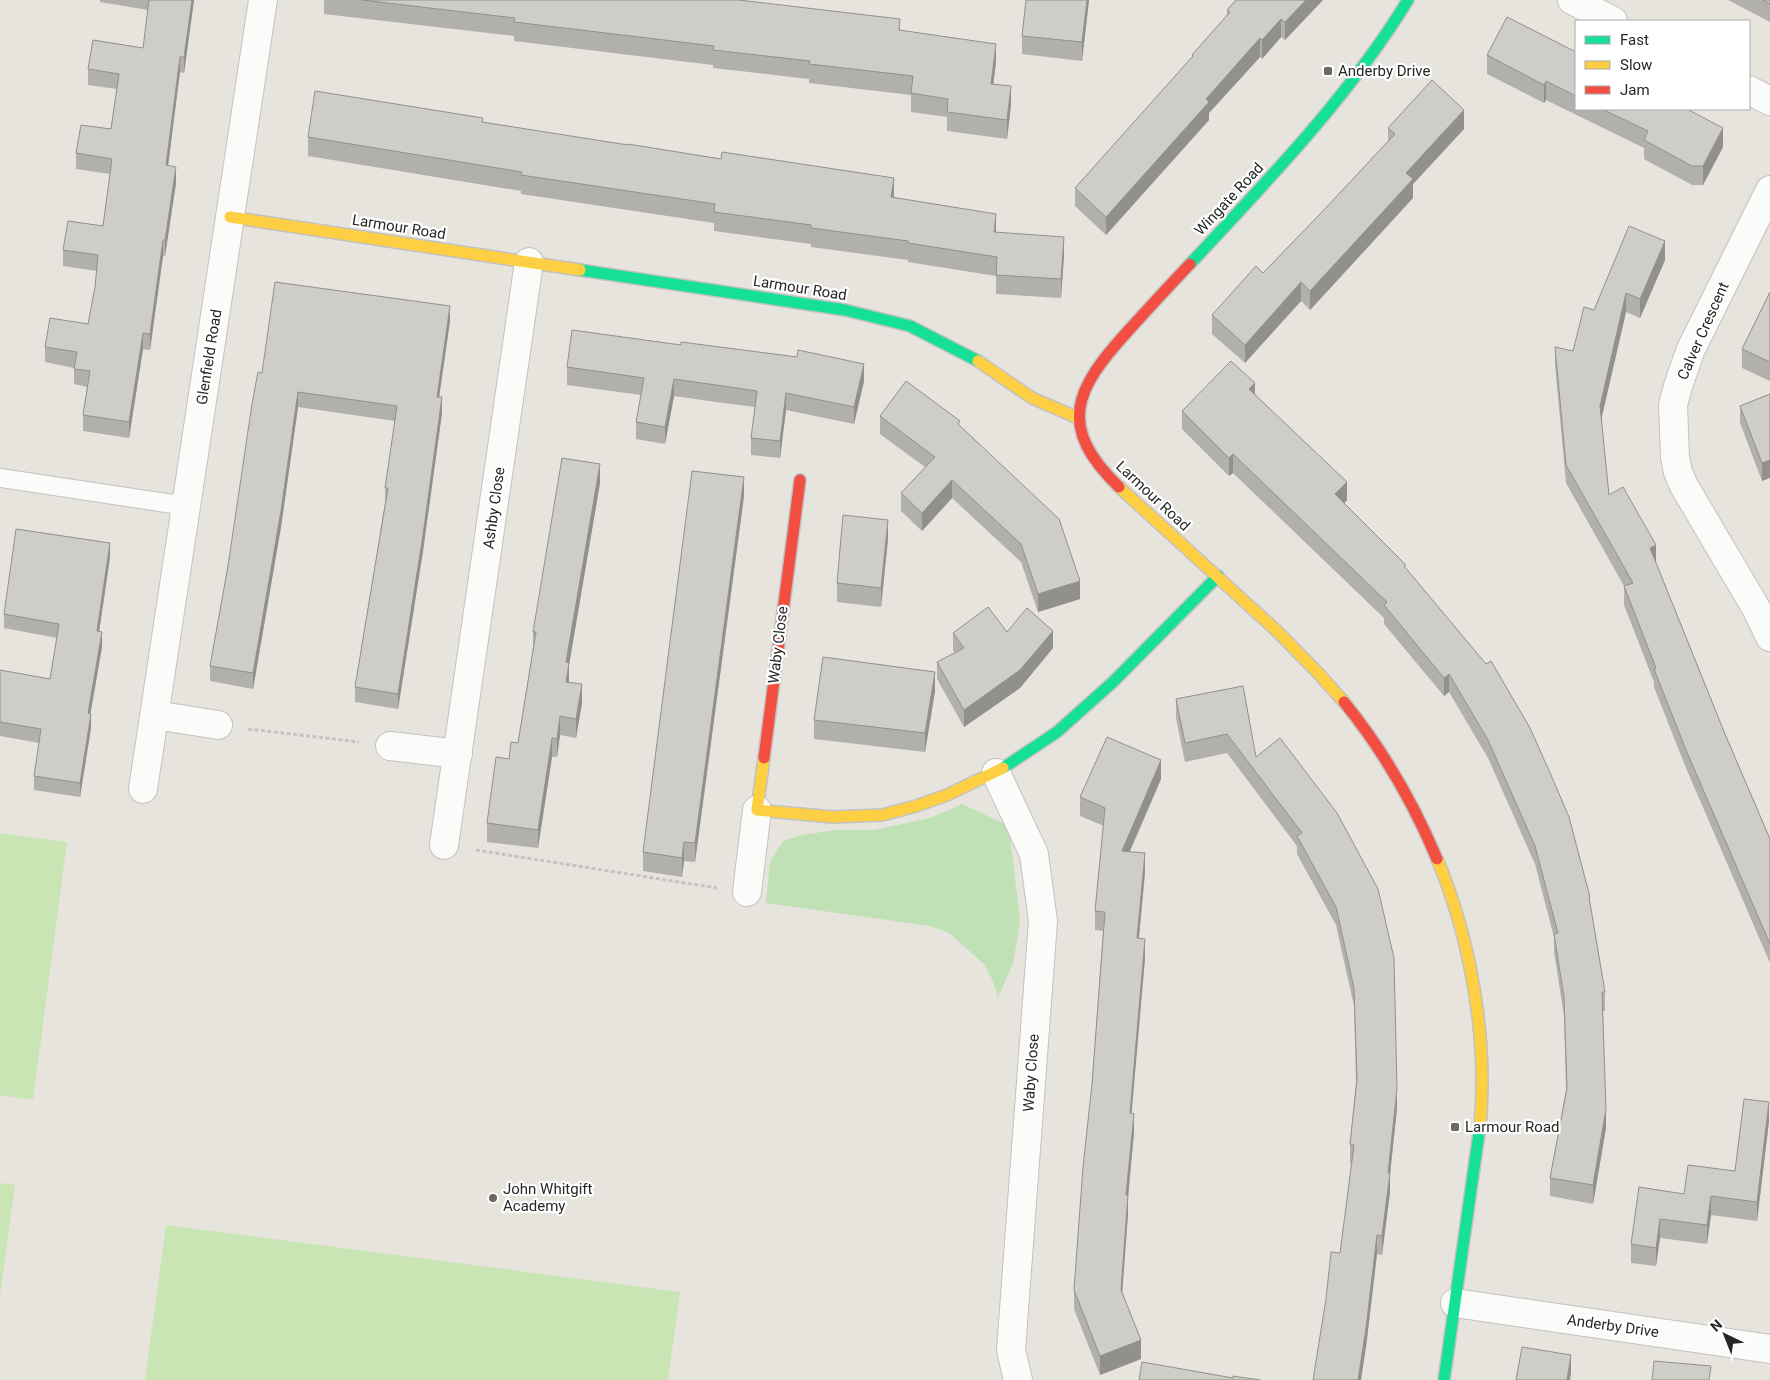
<svg xmlns="http://www.w3.org/2000/svg" width="1770" height="1380" font-family="Roboto,sans-serif">
<rect width="100%" height="100%" fill="#e6e4dd"/>
<path fill="#c0e1b6" d="M962,804l47,22 11,95 -7,43 -15,33 -6,-18 -8,-15 -35,-31 -19,-7 -164,-23 4,-41 13,-21 19,-6 34,-5h38l56,-12z"/>
<g fill="#c9e5b4">
<path d="M0,833l67,9 -34,258 -33,-5z"/>
<path d="M0,1183l15,2 -15,110z"/>
<path d="M166,1225l514,67 -12,88h-523z"/>
</g>
<g fill="none" stroke-linecap="round" stroke-linejoin="round">
<g stroke="#c3c2c2" stroke-width="20">
<path id="lane" d="M0,478l186,28"/>
</g>
<g stroke="#c3c2c2" stroke-width="30">
<g id="street">
<path d="M1572,0l41,21"/>
<path d="M1749,90l21,11"/>
<path d="M1770,190l-79,159 -13,37 -5,19 2,52 3,15 6,14 72,122 14,29"/>
<path d="M155,715l63,10"/>
<path d="M390,746l68,8"/>
<path d="M996,773l38,81 9,67 -32,429 7,30"/>
<path d="M143,789l120,-789"/>
<path d="M444,845l85,-583"/>
<path d="M747,892l10,-82"/>
<path d="M1455,1303l315,46"/>
</g>
</g>
<g stroke="#c3c2c2" stroke-width="14">
<g id="fast">
<path d="M1190,264c78,-84 158,-166 218,-264"/>
<path d="M580,270l265,40 65,16 68,35"/>
<path d="M1003,768l54,-36 56,-50 105,-106"/>
<path d="M1444,1380l36,-254"/>
</g>
</g>
<g stroke="#c3c2c2" stroke-width="14">
<g id="slow">
<path d="M230,217l350,53"/>
<path d="M978,361l54,37 46,20"/>
<path d="M1119,487l160,146 40,41 25,28"/>
<path d="M764,758l-7,52 76,7 49,-2 34,-9 31,-11 56,-27"/>
<path d="M1437,859c34,80 51,181 43,267"/>
</g>
</g>
<g stroke="#c3c2c2" stroke-width="14">
<g id="jam">
<path d="M1119,487c-63,-61 -44,-98 9,-156 20,-22 41,-45 62,-67"/>
<path d="M1344,702c39,48 69,100 93,157"/>
<path d="M764,758l36,-278"/>
</g>
</g>
<g stroke="#c4c3c2" stroke-width="3" stroke-dasharray="4 2.5" stroke-linecap="butt">
<path d="M248,729l111,13"/>
<path d="M476,850l241,38"/>
</g>
<use href="#lane" stroke="#fbfbfa" stroke-width="18"/>
<use href="#street" stroke="#fbfbfa" stroke-width="28"/>
<use href="#fast" stroke="#16e098" stroke-width="11"/>
<use href="#slow" stroke="#ffcf43" stroke-width="11"/>
<use href="#jam" stroke="#f24e42" stroke-width="11"/>
</g>
<g fill="#b2b0ac">
<path d="M100,0h94l-10,73 -4,-1 -12,94 8,17 -11,73h-2l-13,94 -7,-1 -14,89 -46,-7v-16l4,-28 -13,-3v-16l-29,-6v-15l43,-23 7,-37 2,-16 -34,-5v-16l40,-24 7,-52 -34,-5v-16l35,-24 6,-40 -29,-4v-16l55,-21 5,-38 -48,-8z"/>
<path d="M324,0h415l161,30 96,32 -3,22 18,21 -4,34 -60,-8v-14l-36,-5v-17l-102,-12v-4l-96,-11v-3l-199,-24v-5l-190,-22z"/>
<path d="M1026,0h63l-7,61 -60,-7v-18z"/>
<path d="M1236,0h87l-38,40 -4,-3 -19,22 -2,-2 -51,56v7l-103,115 -31,-29v-18l117,-130v-3l35,-40v-5z"/>
<path d="M1728,0h42v22z"/>
<path d="M1576,52v57h111l36,38 -20,38h-11l-48,-26v-11l-98,-48 -2,3 -57,-29v-19z"/>
<path d="M483,122l411,75 170,59 -3,42 -65,-4v-18l-88,-14v-2l-97,-13v-3l-97,-13v-8l-193,-29v-3l-213,-35v-19z"/>
<path d="M1388,128l76,1 -51,55v14l-103,112 -9,-9 -56,62 -33,-29v-19l51,-42 59,-61 66,-71z"/>
<path d="M1665,260l-25,58 -14,-6 -25,107 8,76 47,68 69,171 45,105v124l-84,-195 -32,-81v-5l-30,-77v-19l-58,-103 -11,-118v-18l18,4 21,-41z"/>
<path d="M1770,292v89l-28,-13v-19z"/>
<path d="M450,321l-11,76 3,16 -19,138 -25,158 -43,-7v-15l30,-184v-15l10,-67 -97,-14 -17,120 -28,162 -43,-8v-15l52,-293z"/>
<path d="M567,367l297,14 -10,43 -68,-14 -6,48 -29,-3v-17l4,-31 -39,-5 -42,-6 -9,48 -29,-5v-17l5,-27 -74,-10z"/>
<path d="M1255,394l92,106 -3,3 62,66 184,338 15,85v19h-2l3,117 -13,76 -43,-8v-18l16,-88 -2,-74 -10,-64v-15l-19,-73 -47,-106 -39,-66 -5,4 -60,-72v-6l-151,-145 -4,3 -47,-47v-18z"/>
<path d="M1770,394l-8,87 -22,-58v-17z"/>
<path d="M880,416l80,11 120,172 -42,13 -17,-50 -69,-64 -30,33 -21,-20v-18l24,-26 -45,-33z"/>
<path d="M600,483l-31,182v17l13,21 -6,35 -16,-3 -3,22h-5l-14,91 -51,-6v-19l22,-64 9,-16 15,-95v-16z"/>
<path d="M744,496l-49,366 -11,-1 -2,16 -39,-6v-19z"/>
<path d="M888,539l-7,68 -44,-5v-19z"/>
<path d="M110,557l-11,75 3,15 -12,67 1,14 -11,69 -46,-7v-14l5,-33 -39,-7v-66l50,9 7,-41 -53,-10v-14z"/>
<path d="M1007,632l46,16 -33,40 -56,39 -27,-48v-17l18,-9 -2,-3v-17z"/>
<path d="M1243,686l13,71 81,56 60,295 -7,66v18l-4,31 -4,32 -5,-1 -11,93 -26,-94 12,-90h-2v-19l6,-61 -2,-77 -18,-81 -39,-71v-8l-70,-93 -42,9 -9,-44v-19z"/>
<path d="M935,691l-10,61 -111,-13v-19z"/>
<path d="M1161,779l-31,72 15,21 -6,66 6,20 -14,155 3,19 -6,65v17l-6,79 19,66 -41,16 -26,-66v-19l18,-206 11,-153 -8,-1v-19l9,-85 -24,-10v-19z"/>
<path d="M1769,1121l-12,100 -46,-6 -4,29 -47,-6 -4,28 -25,-3v-19l53,-50 51,-23z"/>
</g>
<g fill="#91908c">
<path d="M192,0h2l-10,73v-16z"/>
<path d="M1087,0h2l-7,61v-19z"/>
<path d="M1306,0h17l-38,40v-18z"/>
<path d="M1281,19v18l-19,22v-19z"/>
<path d="M1260,38v19l-51,56v7l-103,115v-18l100,-118z"/>
<path d="M996,44v18l-5,41v-19z"/>
<path d="M180,57v15l-14,109v-16z"/>
<path d="M1546,81v19l-2,3v-18z"/>
<path d="M1011,86v19l-4,34v-19z"/>
<path d="M1464,110v19l-51,55v14l-103,112v-19l96,-118z"/>
<path d="M1723,128v19l-20,38v-19z"/>
<path d="M176,167v16l-11,73v-16z"/>
<path d="M894,178v19h-3z"/>
<path d="M996,214v19l-2,-1z"/>
<path d="M1064,237v19l-3,42v-19z"/>
<path d="M163,240v16l-13,94v-16z"/>
<path d="M1665,241v19l-25,58v-19z"/>
<path d="M1301,282v19l-56,62v-18z"/>
<path d="M1626,293v19l-26,113v-19z"/>
<path d="M450,306v15l-13,91v-15z"/>
<path d="M143,333v16l-14,89v-16z"/>
<path d="M864,364v17l-10,43v-17z"/>
<path d="M674,379v17l-9,48v-17z"/>
<path d="M1255,383v19l-6,-13z"/>
<path d="M298,392v15l-17,120 -28,162v-16z"/>
<path d="M786,393v17l-6,48v-17z"/>
<path d="M442,397v16l-19,138 -25,158v-15z"/>
<path d="M1233,454v19l-4,3v-18z"/>
<path d="M1770,460v18l-8,3v-18z"/>
<path d="M600,464v19l-31,182v16l-3,19v-38z"/>
<path d="M744,477v19l-49,366v-19z"/>
<path d="M952,480v18l-30,33v-18z"/>
<path d="M1347,482v18l-12,13v-19z"/>
<path d="M888,520v19l-7,68v-19z"/>
<path d="M110,543v14l-13,89v-15z"/>
<path d="M1656,545v19l-6,-16z"/>
<path d="M1080,581v18l-42,13v-18z"/>
<path d="M1053,631v17l-33,40 -56,39v-17z"/>
<path d="M102,632v15l-14,81v-15z"/>
<path d="M935,672v19l-10,61v-19z"/>
<path d="M1449,674v18l-5,4v-18z"/>
<path d="M582,684v19l-6,35v-19z"/>
<path d="M91,714v14l-11,69v-14z"/>
<path d="M560,716v19l-3,22v-18z"/>
<path d="M552,738v19l-14,91v-18z"/>
<path d="M1161,760v19l-39,90v-18z"/>
<path d="M684,842v19l-2,16v-19z"/>
<path d="M1145,853v19l-8,85v-19z"/>
<path d="M1145,939v19l-15,174v-19z"/>
<path d="M1397,1089v19l-7,66v18l-8,63v-19z"/>
<path d="M1769,1102v19l-12,100v-19z"/>
<path d="M1606,1109v19l-13,76v-19z"/>
<path d="M1134,1114v18l-6,65v17l-7,95v-19l5,-95z"/>
<path d="M1711,1196v19l-4,29v-19z"/>
<path d="M1660,1219v19l-4,28v-18z"/>
<path d="M1377,1235v19l-11,93 -5,33h-3z"/>
<path d="M1141,1340v19l-41,16v-19z"/>
<path d="M1571,1355v19l-1,6h-3z"/>
</g>
<g fill="#cfcdc8" stroke="#91908c">
<path d="M149,0h43l-8,57h-4l-14,108 10,2 -11,73h-2l-13,94 -7,-1 -14,89 -46,-7 7,-44 -16,-2 3,-17 -32,-5 5,-29 38,6 7,-37 3,-32 -35,-5 5,-29 35,5 9,-67 -36,-6 5,-28 30,4 8,-55 -31,-5 5,-29 50,8z"/>
<path d="M362,0h377l161,19 -1,11 97,14 -5,40 20,2 -4,34 -60,-8 1,-13 -37,-6 2,-17 -104,-12 1,-3 -97,-11 1,-4 -200,-24 1,-4z"/>
<path d="M1026,0h61l-5,42 -60,-6z"/>
<path d="M1236,0h70l-21,22 -4,-3 -19,21 -2,-2 -54,61 3,3 -103,115 -31,-29 118,-132 -1,-1 38,-43 -3,-2z"/>
<path d="M1763,0h7v4z"/>
<path d="M1507,17l69,35v44l-30,-15 -2,4 -57,-30z"/>
<path d="M1432,80l32,30 -58,63 7,6 -103,112 -9,-9 -56,63 -33,-30 44,-49 7,7 59,-61 73,-78 -7,-6z"/>
<path d="M315,91l168,27 -1,4 146,23v-1l93,15 1,-7 172,26 -3,19 105,17 -2,18 70,5 -3,42 -65,-4 1,-18 -89,-14v-2l-97,-13v-3l-97,-13 1,-8 -194,-29 1,-3 -214,-35z"/>
<path d="M1602,109h85l36,19 -20,38h-11l-48,-26 4,-9z"/>
<path d="M1629,226l36,15 -25,58 -14,-6 -26,113 9,89 14,-8 33,58 -6,3 75,186 45,105v105l-84,-194 -32,-81 2,-1 -32,-82 9,-3 -67,-118 -11,-118 18,4 11,-44 10,3z"/>
<path d="M275,282l175,24 -13,91h5l-19,138 -25,159 -43,-7 33,-199h-3l12,-82 -99,-14 -17,119 -28,162 -43,-7 18,-100 24,-162 6,-32 4,1z"/>
<path d="M1770,292v70l-28,-13z"/>
<path d="M572,330l109,15v-3l116,15 1,-7 66,14 -10,43 -68,-14 -6,48 -29,-3 6,-47 -41,-6 -42,-6 -9,48 -29,-5 8,-44 -77,-11z"/>
<path d="M1231,361l24,22 -6,6 98,93 -12,12 71,71 -2,1 82,98 5,-3 39,67 21,47 18,42 21,80h-1l16,95h-3l4,117 -13,76 -43,-7 17,-90 -3,-91 -10,-63 4,-1 -23,-87 -47,-106 -39,-66 -5,4 -60,-73 3,-3 -154,-148 -4,4 -47,-47z"/>
<path d="M906,381l54,40 -2,3 101,95 21,62 -42,13 -17,-50 -69,-64 -30,33 -21,-20 34,-36 -55,-41z"/>
<path d="M1770,394v66l-8,3 -22,-57z"/>
<path d="M562,458l38,6 -34,198 3,1 -3,19 16,2 -6,35 -16,-3 -3,23 -5,-1 -14,92 -51,-7 9,-66 13,2 2,-17 7,1 18,-111h-3z"/>
<path d="M692,471l52,6 -49,366 -11,-1 -2,16 -39,-6z"/>
<path d="M843,515l45,5 -7,68 -44,-5z"/>
<path d="M16,529l94,14 -13,88 5,1 -14,81 3,1 -11,69 -46,-7 7,-47 -41,-7v-52l50,9 9,-55 -55,-10z"/>
<path d="M988,607l19,25 20,-24 26,23 -33,39 -56,40 -27,-48 27,-14 -11,-15z"/>
<path d="M823,657l112,15 -10,61 -111,-13z"/>
<path d="M1243,686l13,71 24,-19 57,75 41,76 16,69 3,131 -9,84h2l-4,31 -4,32 -5,-1 -11,93 -8,52h-45l13,-81 5,-47 9,1 14,-108 -4,-1 7,-65 -3,-91 -18,-81 -39,-71 5,-3 -75,-99 -42,9 -9,-44z"/>
<path d="M1107,737l54,23 -39,91 23,2 -8,85 8,1 -15,174 4,1 -8,81h2l-7,95 20,50 -41,16 -26,-66 9,-123 9,-83 13,-172 -10,-1 10,-103 -25,-11z"/>
<path d="M1744,1099l25,3 -12,100 -46,-6 -4,29 -47,-6 -4,29 -25,-4 8,-57 45,7 4,-29 47,6z"/>
<path d="M1522,1347l49,8 -4,25h-51z"/>
<path d="M1654,1361l57,5 -2,14h-57z"/>
<path d="M1142,1362l91,16v-2l27,4h-121z"/>
</g>
<g fill="#6a6967" stroke="#fff" stroke-width="2">
<rect x="1323" y="66" width="10" height="10" rx="2.5"/>
<rect x="1450" y="1122" width="10" height="10" rx="2.5"/>
<circle cx="493" cy="1198" r="5"/>
</g>
<g text-anchor="middle" stroke-width="4.5" stroke-linejoin="round" paint-order="stroke">
<g font-size="15" fill="#272727" stroke="#fff" text-anchor="start">
<text x="1338" y="76">Anderby Drive</text>
<text x="1465" y="1132">Larmour Road</text>
<text x="503" y="1194">John Whitgift<tspan x="503" dy="17">Academy</tspan></text>
</g>
<g font-size="15" fill="#272727" stroke="#fff">
<text transform="translate(1229 199) rotate(-47)" y="5">Wingate Road</text>
<text transform="translate(399 227) rotate(9)" y="5">Larmour Road</text>
<text transform="translate(800 288) rotate(9)" y="5">Larmour Road</text>
<text transform="translate(1703 331) rotate(-66)" y="5">Calver Crescent</text>
<text transform="translate(209 357) rotate(-81)" y="5">Glenfield Road</text>
<text transform="translate(1153 496) rotate(43)" y="5">Larmour Road</text>
<text transform="translate(494 508) rotate(-82)" y="5">Ashby Close</text>
<text transform="translate(778 645) rotate(-83)" y="5">Waby Close</text>
<text transform="translate(1031 1073) rotate(-86)" y="5">Waby Close</text>
<text transform="translate(1613 1326) rotate(8)" y="5">Anderby Drive</text>
</g>
</g>
<rect x="1575" y="20" width="175" height="90" fill="#ffffff" stroke="#a9a9a9"/>
<rect x="1585" y="36" width="25" height="8" fill="#16e098" stroke="#a9a9a9"/>
<text x="1620" y="45" font-size="15" fill="#272727">Fast</text>
<rect x="1585" y="61" width="25" height="8" fill="#ffcf43" stroke="#a9a9a9"/>
<text x="1620" y="70" font-size="15" fill="#272727">Slow</text>
<rect x="1585" y="86" width="25" height="8" fill="#f24e42" stroke="#a9a9a9"/>
<text x="1620" y="95" font-size="15" fill="#272727">Jam</text>
<g transform="translate(1725 1335) rotate(317)" stroke="#ffffff" stroke-width="4" paint-order="stroke">
<path d="M0-4L9 19L0 12L-9 19Z" fill="#272727"/>
<text y="-8" font-size="14" font-weight="bold" text-anchor="middle" fill="#272727">N</text>
</g>
</svg>
